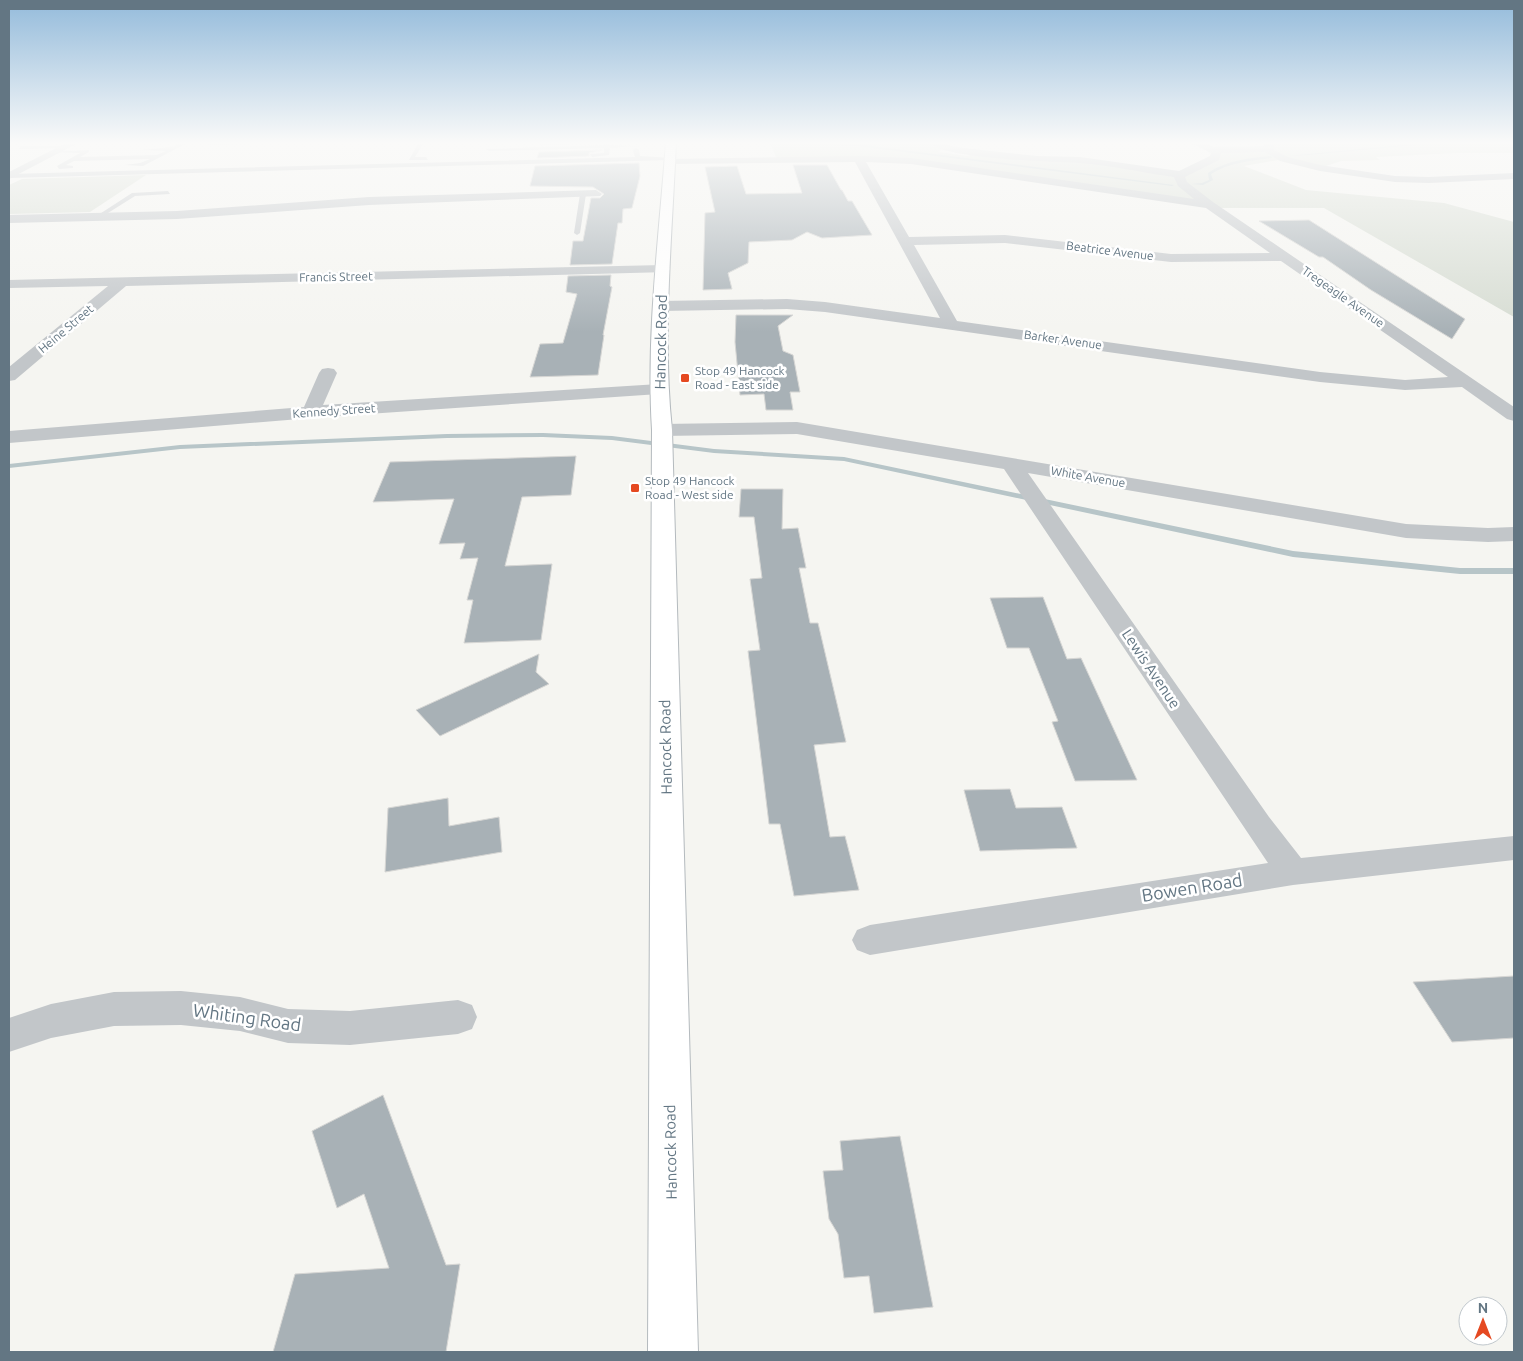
<svg xmlns="http://www.w3.org/2000/svg" width="1523" height="1361" font-family="Ubuntu,sans-serif">
<rect width="100%" height="100%" fill="#f5f5f1"/>
<g fill="#d6dcd2">
<path d="M770,142h163l12,6 -7,4 30,4 8,-4 89,7 115,16 36,-23 53,-3v-6l3,-1h242v11h-58l-80,4 4,3 -39,1 -21,7 -36,-9 -40,7 62,24 138,13 70,19v95l-190,-109h-110l-303,-47 -134,-1z"/>
<path d="M146,175l-56,37 -81,2v-29l13,-6z"/>
</g>
<g fill="none" stroke-linecap="round" stroke-linejoin="round">
<g fill="#b7c5c8" fill-rule="evenodd">
<path d="M805,142l52,2 317,41 -2,1 -315,-40 -51,-2z"/>
<path d="M1433,142h15l-139,13 -22,1z"/>
<path d="M1475,142h39v2l-37,-1z"/>
<path d="M1271,156l1,2c-21,3 -42,4 -61,16l2,6 -10,5 -12,-1 11,-1 7,-3 -1,-7c19,-13 41,-15 63,-17z"/>
<path d="M543,433l69,3 102,13 130,8 449,94 167,17h54v6h-54l-167,-17 -449,-96 -130,-8 -102,-13 -69,-3 -96,1 -267,11 -171,19v-4l171,-19 267,-11z"/>
</g>
</g>
<g fill="#a8b1b6" stroke="#d6d6d4">
<path d="M541,142h61v1l-62,2z"/>
<path d="M602,150l-13,3v3l-52,2 2,-6z"/>
<path d="M639,163l1,13 -8,32 -9,1 -1,14h-4l-6,41 -42,1 3,-24h10l8,-43h9l4,-4 -11,-7 -63,-1 5,-20z"/>
<path d="M793,165h34l14,25h1l6,11h4l20,34 -50,3 -15,-6 -15,8 -43,2 -1,21 -20,10 4,16 -29,1 2,-77 10,-1 -10,-45 32,-1 9,28 56,-1z"/>
<path d="M1309,220l156,99 -13,20 -81,-49 -48,-33h-4l-60,-36z"/>
<path d="M611,275l-1,11 2,1 -9,48h1l-6,40 -68,2 10,-33 23,-1 14,-49 -11,-2 2,-16z"/>
<path d="M736,315h57l-15,11 5,25 10,4 7,37h-10l3,18h-27l-2,-16 -24,1 -5,-53z"/>
<path d="M576,456l-5,39 -49,2 -17,69 47,-2 -11,76 -77,3 9,-43h-6l11,-42 -18,1 5,-16 -26,1 15,-45 -81,3 17,-40z"/>
<path d="M741,489h42l-1,40 16,-1 8,40h-7l11,55h8l28,119 -32,3 16,92 15,-1 14,54 -65,6 -14,-72h-11l-21,-173 12,-1 -10,-71 12,-1 -8,-61h-15z"/>
<path d="M1043,597l24,62 14,-1 56,122 -62,1 -23,-59 6,-1 -29,-73h-22l-17,-50z"/>
<path d="M539,654l-3,18 13,12 -109,52 -24,-26z"/>
<path d="M1010,789l6,19 46,-1 15,41 -97,3 -16,-61z"/>
<path d="M448,798l1,28 50,-9 3,35 -117,20 3,-64z"/>
<path d="M1514,976v62l-62,4 -39,-60z"/>
<path d="M383,1095l63,170 14,-1 -14,88h-173l22,-78 94,-6 -25,-74 -27,14 -25,-77z"/>
<path d="M900,1136l33,171 -59,6 -5,-37 -25,2 -6,-44 -9,-15 -6,-48 20,-1 -3,-29z"/>
</g>
<g fill="none" stroke-linecap="round" stroke-linejoin="round">
<g stroke="#b4babe" stroke-width="2">
<path id="secondary" d="M666,142h10c-4,96 -14,193 -4,288l26,922h-50l4,-922c-6,-96 7,-193 14,-288z"/>
</g>
<g fill="#c2c6c9" fill-rule="evenodd">
<path d="M183,142h6l-46,24 -18,-1 15,-2 10,-4 -76,2 -8,4 7,1v2l-14,1 -2,-3 23,-13 -28,-1 37,-2v2l-9,5 77,-2 9,-4 -24,-1 30,-3z"/>
<path d="M211,142h123l-125,3z"/>
<path d="M419,142h84l-80,2 -8,13h11l2,3h-19z"/>
<path d="M604,142h5l1,3 27,1 -27,2 -1,7 -17,2 -2,-3 14,-1v-5l-115,3 -3,-2 118,-4z"/>
<path d="M21,146h42l3,2 -47,1z"/>
<path d="M636,148l3,2 1,6 32,2 -3,2 -660,18v-4l626,-17 -2,-7z"/>
<path d="M168,191l2,3 -35,2 -35,22 -5,-1 37,-24z"/>
<path d="M583,192l3,2 -6,39 -3,2 -3,-2 6,-39z"/>
</g>
<g fill="#c2c6c9" fill-rule="evenodd">
<path d="M68,142h12l-71,37v-7z"/>
<path d="M928,142h12l15,5 82,9 43,1 99,14 31,-15 1,-3 -18,-9 -1,-2h12l10,5 50,-1 1,-4h12l-3,3v5l14,7 32,8 75,11 34,1 85,-4v6l-85,4 -34,-1 -75,-11 -40,-10 -15,-9 -44,1 -2,7 -34,17 2,5 26,20 301,205v14l-7,-2 -45,-32 -57,3 -85,-8 -495,-70 -38,-3 -126,2 -5,-2 -3,-3 3,-3 5,-2 126,-2 38,3 115,16 -85,-156 -191,2 -1,-2 5,-3 191,-3 52,2 283,41 -16,-13 -4,-9c-31,-4 -64,-12 -95,-14 -29,-2 -133,-3 -151,-21zM866,162l45,2 295,44 64,45 -99,1 -166,-19 -96,2zM1005,243l166,19 110,-1 167,116 -43,3 -85,-8 -363,-51 -43,-76z"/>
<path d="M596,190l6,4 -2,2 -231,9 -192,14 -168,4v-8l168,-4 192,-14z"/>
<path d="M663,265l5,1 2,3 -2,3 -542,14 -111,94 -6,1v-14l99,-81 -99,2v-8z"/>
<path d="M328,368l6,1 3,4 -14,32 336,-21 6,1 3,4 -3,4 -6,1 -335,23 -315,26v-12l295,-24 15,-34 3,-4z"/>
<path d="M797,422l609,102 82,4 26,-1v14l-26,1 -82,-4 -378,-65 241,344 32,41 213,-22v24l-221,25 -423,70 -13,-5 -5,-10 5,-10 13,-5 398,-62 -264,-394 -207,-35 -135,2 -7,-2 -3,-4 3,-4 7,-2z"/>
<path d="M181,991l59,6 48,12 62,2 108,-11 14,5 5,12 -5,12 -14,5 -108,11 -62,-2 -48,-12 -59,-6 -67,1 -63,12 -42,14v-34l42,-14 63,-12z"/>
</g>
<use href="#secondary" fill="#fff" fill-rule="evenodd"/>
</g>
<linearGradient id="sky" x2="0" y2="1"><stop stop-color="#94bbdb"/><stop offset="0.43" stop-color="#fafaf9"/><stop offset="1" stop-color="#fafaf9" stop-opacity="0"/></linearGradient>
<rect width="1523" height="332" fill="url(#sky)"/>
<g fill="#e54921" stroke="#fff" stroke-width="2">
<rect x="680" y="373" width="10" height="10" rx="2.5"/>
<rect x="630" y="483" width="10" height="10" rx="2.5"/>
</g>
<g text-anchor="middle" stroke-width="5" stroke-linejoin="round" paint-order="stroke">
<g font-size="12" fill="#637683" stroke="#fff">
<text transform="translate(1110 251) rotate(7)" y="4">Beatrice Avenue</text>
<text transform="translate(336 277) rotate(-1)" y="4">Francis Street</text>
<text transform="translate(1343 297) rotate(35)" y="4">Tregeagle Avenue</text>
<text transform="translate(66 329) rotate(-40)" y="4">Heine Street</text>
<text transform="translate(1063 340) rotate(8)" y="4">Barker Avenue</text>
<text transform="translate(334 411) rotate(-4)" y="4">Kennedy Street</text>
<text transform="translate(1088 477) rotate(10)" y="4">White Avenue</text>
</g>
<g font-size="12" fill="#637683" stroke="#fff" text-anchor="start">
<text x="695" y="375">Stop 49 Hancock<tspan x="695" dy="14">Road - East side</tspan></text>
<text x="645" y="485">Stop 49 Hancock<tspan x="645" dy="14">Road - West side</tspan></text>
</g>
<g font-size="15" fill="#637683" stroke="#fff">
<text transform="translate(661 342) rotate(-89)" y="5">Hancock Road</text>
<text transform="translate(1151 669) rotate(56)" y="5">Lewis Avenue</text>
<text transform="translate(666 747) rotate(-91)" y="5">Hancock Road</text>
<text transform="translate(671 1152) rotate(-91)" y="5">Hancock Road</text>
</g>
<g font-size="18" fill="#637683" stroke="#fff">
<text transform="translate(1192 888) rotate(-9)" y="6">Bowen Road</text>
<text transform="translate(247 1018) rotate(8)" y="6">Whiting Road</text>
</g>
</g>
<rect width="1523" height="1361" fill="none" stroke="#637683" stroke-width="20"/>
<g transform="translate(1483 1321)"><circle r="24" fill="#ffffff" stroke="#c1c8cd"/>
<path d="M0-4L9 19L0 12L-9 19Z" fill="#e54921"/>
<text y="-8" font-size="14" font-weight="bold" text-anchor="middle" fill="#637683">N</text>
</g>
</svg>
